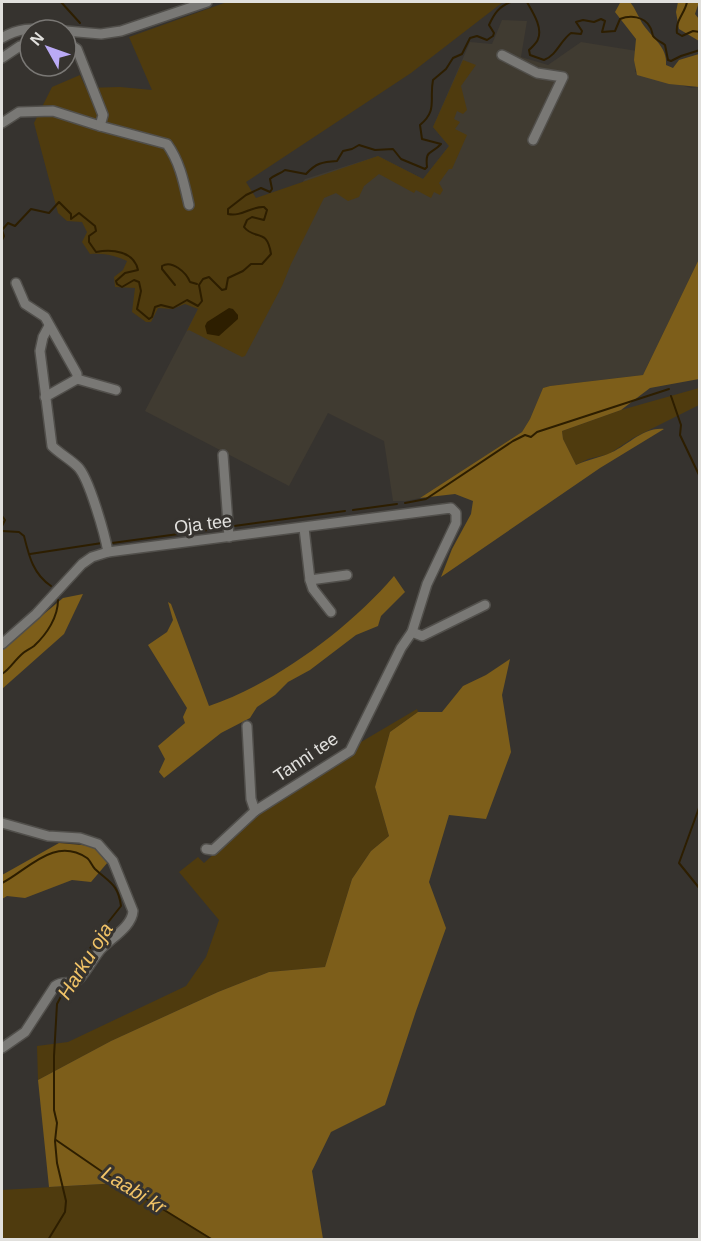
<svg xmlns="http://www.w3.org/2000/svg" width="701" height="1241" font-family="Helvetica,sans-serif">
<rect width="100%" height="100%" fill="#36332f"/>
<path fill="#403b31" d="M502,20l25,1 -6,36 27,8 33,-23 56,9 -2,21 56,16 8,-1v172l-56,116 -93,11 -7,2 -13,31 -8,13 -102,66 -14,3h-13l-9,-60 -56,-28 -39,73 -144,-75 53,-102 107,-130 73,-23 45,23 26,-33 -16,-19 37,-85 22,2z"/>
<g fill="#4f3b0e">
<path d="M227,2h276l-92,71 -165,109 10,16 122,-42 45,23 26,-33 -16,-19 30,-67 13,5 -15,21 6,24 -4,4 -6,-3 -3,8 6,3 -5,7 12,6 -15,34h-3l-10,14 4,7 -3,5 -6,-3 -3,6 -15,-8 -2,3 -35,-19 -15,12 -5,11 -11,4 -12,-8 -12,5 -33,66 -9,22 -37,70 -3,1 -53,-27 -2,1 11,-22 -13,-5 -13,5 -14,-1 -7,14h-5l-14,-10 3,-24 -20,-1 -1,-10 9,-7 4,-9c-13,-6 -24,-8 -37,-7l-8,-12 5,-10 -5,-10 -15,-1 -9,-8 -24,-90 18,-36 28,-12 6,13 34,-1 32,3 -23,-53z"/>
<path d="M699,388v17l-66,33 -24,16 -21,5 -12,6 -13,-26 -1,-8 59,-21z"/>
<path d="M417,709l1,3 -28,20 -15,55 14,49 -18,15 -19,28 -27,88 -56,5 -51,20 -107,49 -73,39 -1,-34 31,-4 118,-56 20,-29 13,-37 -40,-48 19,-15 6,6 56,-51 50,-33 45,-26 6,-11z"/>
<path d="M120,1183l92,56 -210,1v-50z"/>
</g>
<g fill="#7d5e1a">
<path d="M630,2c5,6 8,14 12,21 9,14 26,24 24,42l7,3 6,-8 20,-6v33l-30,-3 -32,-9 -3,-15 2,-21 -21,-27 5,-9z"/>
<path d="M678,2h21l-4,12 4,5v22l-20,-12 -3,-17z"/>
<path d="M699,259v120l-49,9 -29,22 -59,21 1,8 13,26c11,-5 21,-7 32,-11 19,-7 34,-27 56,-25l-64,39 -159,109 11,-28 19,-35 2,-13 -18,-7 -35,4 102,-66 8,-13 13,-31 7,-2 93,-11z"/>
<path d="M394,576l11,16 -24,24 -3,10 -22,9 -46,35 -22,12 -13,13 -18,12 -7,11 -29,15 -57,45 -5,-6 6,-13 -7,-13 27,-23 -2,-6 4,-9 -39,-63 19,-13 6,-12 -5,-18 3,2 38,102c65,-22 140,-77 185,-130z"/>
<path d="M83,594l-19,40 -62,55v-40l61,-51z"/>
<path d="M510,659l-8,36 9,57 -25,67 -37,-4 -20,67 17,46 -30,83 -31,94 -54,27 -19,39 11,68h-111l-92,-56 -71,4 -11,-107 73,-39 107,-49 51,-20 56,-5 27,-88 19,-28 18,-15 -14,-49 15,-55 28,-20h24l21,-26 23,-11z"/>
<path d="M59,843l33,3 16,16 -17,20 -19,-2 -47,18 -18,-2 -5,3v-24z"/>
</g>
<path fill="#2d1e00" d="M229,308l4,1 5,6v4l-19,17 -12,-2 -2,-8 2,-4z"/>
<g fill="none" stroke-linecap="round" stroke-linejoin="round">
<g stroke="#2d1e00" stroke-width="2">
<path d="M61,2l19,21"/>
<path d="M527,2c5,9 16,25 11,37 -1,4 -6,8 -9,11l1,5 14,5c13,-5 16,-19 27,-27l10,1 1,-3 -6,-9 7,-2 11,2 7,-3 4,2 -3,11 13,-1 5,-12c10,-4 24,-3 30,8 2,3 2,6 3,9 3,4 8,6 12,9l3,15 3,1 10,-5 19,-6"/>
<path d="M687,2c-2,11 -12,19 -10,31l5,3 11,-5 7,1"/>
<path d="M2,240l2,-4 -2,-6 6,-7 7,3 16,-17 18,4 10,-11 12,12v5l8,-6 16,13 1,5 -7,5v6l7,10c16,-3 38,-1 42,18l-13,3 -9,8 1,3 5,3 12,-7 5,2 2,9 -4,18 12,10 3,-2 3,-10 6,-2 12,3 14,-8 11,6 4,-5 -3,-16 4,-6 6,-2 13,13 4,-1 2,-11 15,-7 8,-7h11l9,-10c-4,-27 -16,-13 -27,-27l3,-7 5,-3 12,3 3,-10 -3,-3c-13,-1 -22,10 -36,7v-5l18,-14 15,-7 9,4 2,-3 -2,-10c4,-4 10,-5 15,-9l21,4c10,-11 16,-12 31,-13l6,-10 9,-2 7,-4 16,5 18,-1 8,10 24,10 2,-2c-2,-18 4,-12 14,-23l-19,-5 -2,-14c18,-15 9,-25 13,-45l13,-11 7,-11 9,-4 8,-16 7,-2 10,4 6,-4 1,-3 -5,-8c5,-11 10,-19 22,-23"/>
<path d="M175,285l-13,-16v-3c10,-6 24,6 28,16l7,2"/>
<path d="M671,396l10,29 -1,10 20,42"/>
<path d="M405,503l21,-4 87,-58 12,-6 6,2 6,-5 132,-43"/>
<path d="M353,510l44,-6"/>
<path d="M2,516l3,4 -3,6"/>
<path d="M234,526l111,-15"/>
<path d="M2,531l17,1 5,4c5,20 9,38 27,50"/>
<path d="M112,543l111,-15"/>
<path d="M30,554l72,-11"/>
<path d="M2,674c8,-5 12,-13 20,-20 3,-3 8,-5 12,-8 13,-12 24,-29 24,-46"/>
<path d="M700,805l-21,58 21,26"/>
<path d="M2,883c26,-13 52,-47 85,-25 3,2 5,8 8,11 15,14 23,15 26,37l-19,24 -32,49"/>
<path d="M56,1140l48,33 109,67"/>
<path d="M48,1240l17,-28 1,-11 -9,-38 -2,-22 2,-18 -3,-13v-54l3,-52 10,-19"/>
</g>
<g stroke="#514f4b" stroke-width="12">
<g id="minor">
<path d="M66,31l35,3 20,-3 86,-29"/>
<path d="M2,38c16,-10 30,-10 49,-8"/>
<path d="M502,55l35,18 26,4 -30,63"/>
<path d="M2,58l18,-12 10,-3"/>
<path d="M2,123l17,-11 34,-1 47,15 3,-11 -26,-66 -6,-4 -5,-1"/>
<path d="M100,126l67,18c13,18 17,39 22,61"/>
<path d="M16,283l9,21 20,13 32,57v5l39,11"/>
<path d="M49,326l-6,11 -3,14 12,95c8,8 18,13 26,21 11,11 27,68 30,85"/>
<path d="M45,397l32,-18"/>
<path d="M223,455l6,82"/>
<path d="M304,528l6,52 37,-5"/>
<path d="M310,580l3,9 18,23"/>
<path d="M412,632l10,4 63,-31"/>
<path d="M2,644l34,-30 46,-50 10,-7 16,-5 343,-44 5,5v10l-29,61 -15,48 -11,16 -51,103 -95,60 -42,39 -7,-1"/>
<path d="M247,726l4,73 4,12"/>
<path d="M2,823l46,13 32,2 18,6 15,17 20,50c-1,15 -20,26 -30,36 -8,7 -19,30 -26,34 -8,4 -15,-1 -22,5l-30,46 -23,16"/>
</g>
</g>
<use href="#minor" stroke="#797875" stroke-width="9"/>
</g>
<g text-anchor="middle" stroke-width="6" stroke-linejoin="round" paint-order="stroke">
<g font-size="18" fill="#e1e0dd" stroke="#36332f">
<text transform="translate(203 524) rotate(-7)" y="6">Oja tee</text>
<text transform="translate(306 757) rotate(-34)" y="6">Tanni tee</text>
</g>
<g font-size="20" font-style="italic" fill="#f1c367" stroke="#36332f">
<text transform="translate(85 961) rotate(-58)" y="7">Harku oja</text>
<text transform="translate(134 1190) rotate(32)" y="7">Laabi kr</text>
</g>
</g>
<rect width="701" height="1241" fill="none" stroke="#e1e0dd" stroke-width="6"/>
<g transform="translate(48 48) rotate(310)"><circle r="28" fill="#36332f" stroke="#7a7875" stroke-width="1.5"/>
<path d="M0-4.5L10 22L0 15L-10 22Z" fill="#baaaf6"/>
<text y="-9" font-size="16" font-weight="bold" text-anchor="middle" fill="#e1e0dd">N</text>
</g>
</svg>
